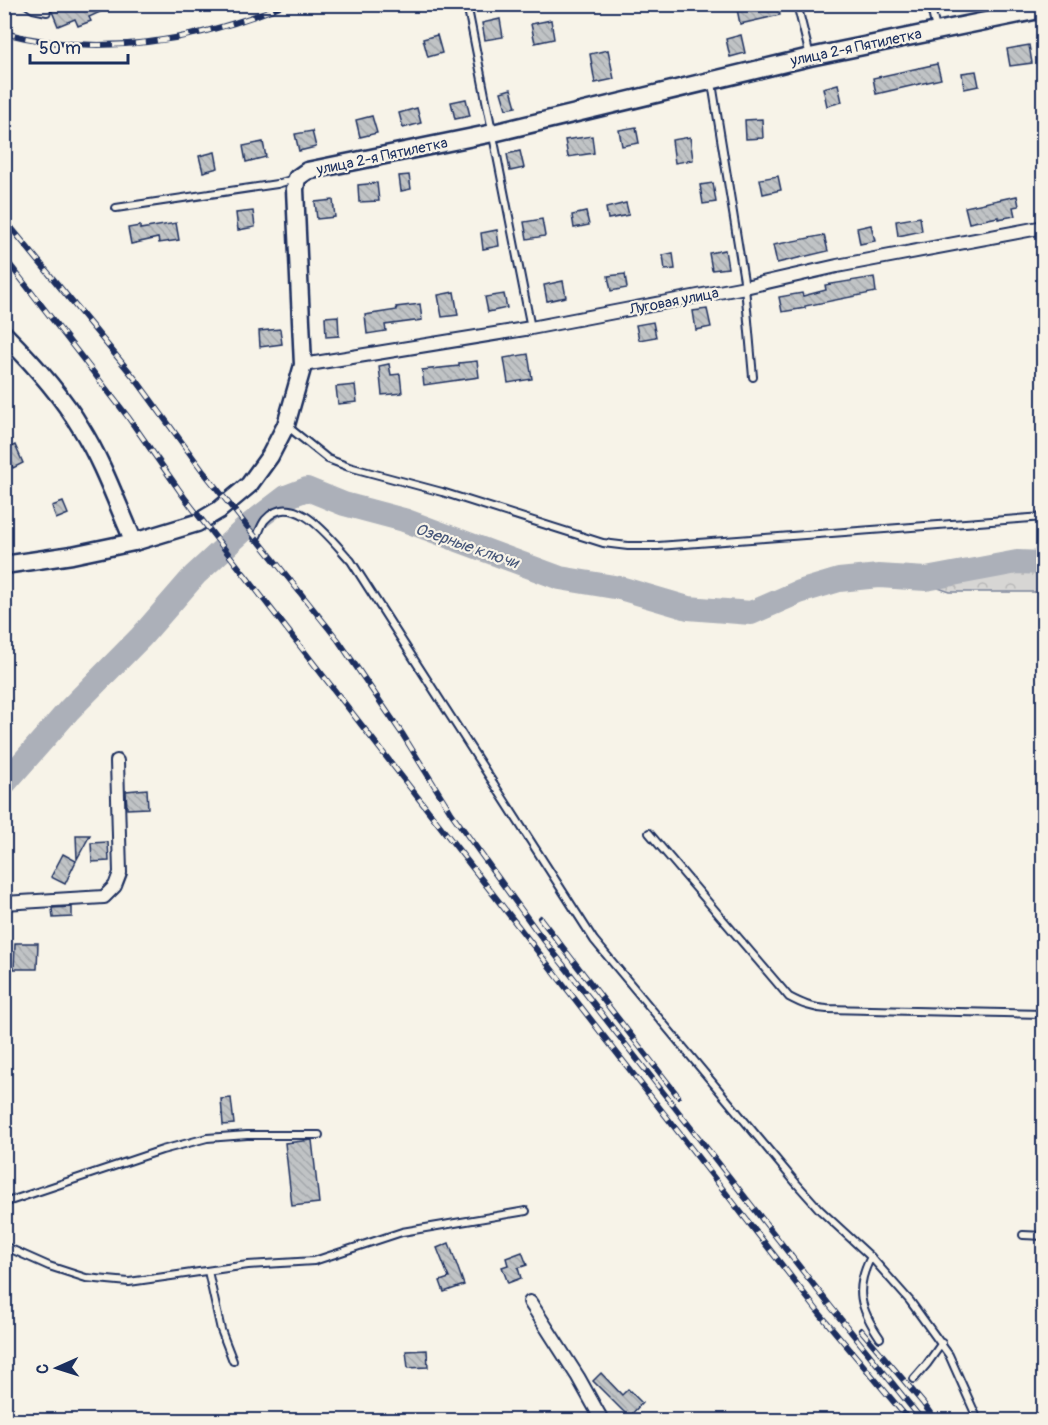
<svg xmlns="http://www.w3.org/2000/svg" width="1048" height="1425" font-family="Pangolin,sans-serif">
<defs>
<pattern id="forest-crowns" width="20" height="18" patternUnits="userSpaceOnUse" patternTransform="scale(1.5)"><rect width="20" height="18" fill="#d7d6d4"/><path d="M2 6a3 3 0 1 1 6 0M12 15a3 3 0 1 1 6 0" fill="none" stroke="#b8b8b8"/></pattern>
<pattern id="building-back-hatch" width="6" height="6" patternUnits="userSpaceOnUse" patternTransform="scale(1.5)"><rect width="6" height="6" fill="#c0c3c5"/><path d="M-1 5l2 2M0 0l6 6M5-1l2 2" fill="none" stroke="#a4a8ac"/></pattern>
</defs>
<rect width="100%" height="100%" fill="#f7f3e8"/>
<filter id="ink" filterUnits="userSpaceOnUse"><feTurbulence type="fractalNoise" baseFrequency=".0167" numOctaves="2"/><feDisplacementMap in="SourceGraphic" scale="12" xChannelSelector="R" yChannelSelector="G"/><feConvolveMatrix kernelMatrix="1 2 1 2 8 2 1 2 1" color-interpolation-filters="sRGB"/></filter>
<g filter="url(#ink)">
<path fill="url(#forest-crowns)" stroke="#798299" stroke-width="1.5" d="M1043,551v41h-93l-18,-6 -3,-10 7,-7z"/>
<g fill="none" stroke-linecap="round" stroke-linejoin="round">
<path stroke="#acb0b9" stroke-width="24" d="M4,784l65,-74 72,-73 54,-62 53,-49 38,-29 21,-8 37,15 60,16 156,58 60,10 68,20 63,5 48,-21 40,-12 40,-4 47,3 91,-17 27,1"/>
</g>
<g fill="url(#building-back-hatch)" stroke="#1b2f5e" stroke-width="1.5">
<path d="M49,4h68l-28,13 2,4 -13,5 -3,-7 -17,7z"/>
<path d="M736,4h42l2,11 -40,9z"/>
<path d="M500,19l3,18 -18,3 -3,-17z"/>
<path d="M551,20l3,19 -19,4 -4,-19z"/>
<path d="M437,35l5,18 -14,4 -5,-18z"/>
<path d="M741,35l4,18 -15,4 -4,-18z"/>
<path d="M1029,45l3,18 -22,3 -3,-17z"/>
<path d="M608,50l6,29 -19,4 -5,-29z"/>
<path d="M937,64l4,15 -65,15 -3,-16z"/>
<path d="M976,71l3,15 -15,3 -2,-16z"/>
<path d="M838,84l4,18 -15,4 -4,-18z"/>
<path d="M511,89l5,18 -10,2 -5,-17z"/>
<path d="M466,99l4,17 -15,3 -4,-17z"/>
<path d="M417,108l4,15 -18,5 -4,-15z"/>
<path d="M372,116l5,17 -17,4 -4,-17z"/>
<path d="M762,119l1,19 -17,1 -1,-19z"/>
<path d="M636,127l3,16 -17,3 -3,-16z"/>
<path d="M312,131l4,16 -17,4 -4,-17z"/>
<path d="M592,136l2,17 -26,4 -3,-17z"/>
<path d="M690,137l3,23 -18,3 -3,-23z"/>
<path d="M263,142l3,15 -20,5 -3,-16z"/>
<path d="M520,151l4,17 -14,3 -3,-17z"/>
<path d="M215,152l3,16 -15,4 -4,-16z"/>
<path d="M409,175l2,14 -10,2 -2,-15z"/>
<path d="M778,176l3,14 -18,4 -3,-15z"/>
<path d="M377,183l2,18 -20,1 -1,-17z"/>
<path d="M713,183l3,19 -13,2 -3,-19z"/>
<path d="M1017,196l2,10 -6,1 2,9 -17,3v-2l-29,6 -4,-16z"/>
<path d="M333,200l2,17 -18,2 -2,-17z"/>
<path d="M626,203l3,12 -21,4 -2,-11z"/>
<path d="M253,211l2,16 -17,3 -2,-17z"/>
<path d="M586,212l3,13 -15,3 -2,-13z"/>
<path d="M920,217l2,14 -24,5 -2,-15z"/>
<path d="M542,219l3,17 -18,3 -3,-17z"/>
<path d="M176,223l3,17 -20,3 -1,-5 -27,6 -3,-16 12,-2v3z"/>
<path d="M871,225l4,16 -15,3 -3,-16z"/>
<path d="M497,230l2,16 -16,3 -2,-16z"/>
<path d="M824,235l4,16 -51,12 -4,-18z"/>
<path d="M725,250l3,18 -16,2 -3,-17z"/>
<path d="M673,253l2,16 -10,1 -2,-15z"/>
<path d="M625,274l2,14 -16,3 -3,-15z"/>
<path d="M874,277l2,15 -71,14v2l-23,4 -3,-15 23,-4 1,3 23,-6 -1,-5z"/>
<path d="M563,281l3,16 -19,4 -3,-16z"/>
<path d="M454,292l4,23 -16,2 -4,-22z"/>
<path d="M504,294l3,14 -19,4 -3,-15z"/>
<path d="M420,304l2,16 -37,5 1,6 -19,3 -2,-19 32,-5 -1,-3z"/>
<path d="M707,309l4,18 -15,3 -3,-19z"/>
<path d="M338,316l1,20 -13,1 -1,-20z"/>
<path d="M653,322l3,15 -17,3 -3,-15z"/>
<path d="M280,329l2,15 -22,3 -1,-16z"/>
<path d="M528,354l4,25 -24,4 -4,-25z"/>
<path d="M477,361l2,16 -55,8 -2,-15 37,-4v-3z"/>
<path d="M389,364l2,11 9,-1 2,19 -20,2 -3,-29z"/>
<path d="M355,385l2,17 -19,2 -2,-17z"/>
<path d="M15,445l8,18 -10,5 -9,-18z"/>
<path d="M63,502l5,12 -12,5 -4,-13z"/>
<path d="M147,789l1,19 -21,1 -1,-18z"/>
<path d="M76,835h14l-13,24z"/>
<path d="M108,842l1,19 -17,1 -1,-19z"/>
<path d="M63,854l13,7 -11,23 -14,-7z"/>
<path d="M72,907v10l-19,1 -1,-10z"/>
<path d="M15,943h23l-1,26h-23z"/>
<path d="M231,1098l3,26 -11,1 -2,-26z"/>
<path d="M312,1140l7,63 -27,3 -7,-63z"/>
<path d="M449,1243l15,42 -20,7 -4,-11 9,-3 -12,-30z"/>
<path d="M522,1252l5,13 -9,3 3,10 -13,5 -6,-16 6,-2 -2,-7z"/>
<path d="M427,1350l1,17 -20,1 -2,-17z"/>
<path d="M601,1373l21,22 6,-6 14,14 -13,14 -36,-36z"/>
</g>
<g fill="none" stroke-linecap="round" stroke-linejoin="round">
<g stroke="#1b2f5e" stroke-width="10">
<g id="service">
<path d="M26,4l7,5 14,3"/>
<path d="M467,4l64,324"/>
<path d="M797,4l13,52"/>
<path d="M930,4l6,25"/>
<path d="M712,83l33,204 8,90"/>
<path d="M116,208l161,-24 17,-5"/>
<path d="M287,426l41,33 21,8 93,25 161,51 25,3h30l386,-29"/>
<path d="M256,538c3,-5 5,-13 9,-18 29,-33 67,21 86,41l243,379 202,243 24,27 51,47 39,44 39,54 29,65"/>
<path d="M649,833l140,164c13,7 23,11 38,12l217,5"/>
<path d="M4,1203l158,-53 45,-12 40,-3h72"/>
<path d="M1023,1235l21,1"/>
<path d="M4,1246l45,20 37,12 43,4 119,-17 66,-4 88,-29 124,-21"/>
<path d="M871,1257c-17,32 -11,52 9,81"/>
<path d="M208,1271l13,59 12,31"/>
<path d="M914,1379l13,-15 15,-21"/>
</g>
</g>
<g stroke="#1b2f5e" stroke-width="16">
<g id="minor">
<path d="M303,365l228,-37 214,-41 92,-21 207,-39"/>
<path d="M4,903l100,-6 11,-11 5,-13 -3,-112"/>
<path d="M530,1302l48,75 24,43"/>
</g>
</g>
<g stroke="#1b2f5e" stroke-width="21">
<g id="secondary">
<path d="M4,334c28,28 57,60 77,94 22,35 36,76 53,114"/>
<path d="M4,565l68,-10 62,-13 63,-19 22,-13 30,-25 21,-29 16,-31 17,-60 -8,-176 2,-11 10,-7 186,-38 317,-76 234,-48"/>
</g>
</g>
<use href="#service" stroke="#f7f3e8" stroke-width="6"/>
<use href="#minor" stroke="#f7f3e8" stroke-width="12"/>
<use href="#secondary" stroke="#f7f3e8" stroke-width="16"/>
<g stroke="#1b2f5e" stroke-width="6">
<g id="rail">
<path d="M4,33c95,25 193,9 281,-29"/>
<path d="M4,219l133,162 65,89 136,170 65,95 49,79 84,116 295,377 91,113"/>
<path d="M4,257l124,160 56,80 636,817 89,106"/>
<path d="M540,918l138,178"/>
<path d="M861,1330l62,73 12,17"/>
</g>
</g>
<use href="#rail" stroke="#f7f3e8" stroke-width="4" stroke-dasharray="11" stroke-linecap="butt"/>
</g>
</g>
<g text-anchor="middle" stroke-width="4.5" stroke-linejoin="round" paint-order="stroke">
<g font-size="15" fill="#1b2f5e" stroke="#f7f3e8">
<text transform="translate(856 47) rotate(-12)" y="5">улица 2-я Пятилетка</text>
<text transform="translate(382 156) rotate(-12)" y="5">улица 2-я Пятилетка</text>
<text transform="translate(674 301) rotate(-11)" y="5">Луговая улица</text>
</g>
<g font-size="16" font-style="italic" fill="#465679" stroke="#f7f3e8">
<text transform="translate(467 545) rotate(19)" y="6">Озерные ключи</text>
</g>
</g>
<rect width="1048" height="1425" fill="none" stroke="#f7f3e8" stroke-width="24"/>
<rect x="12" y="12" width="1024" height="1401" fill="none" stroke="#1b2f5e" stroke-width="2" filter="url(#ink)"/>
<g transform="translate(57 1368) rotate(267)" stroke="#f7f3e8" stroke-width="4.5" paint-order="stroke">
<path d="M0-4.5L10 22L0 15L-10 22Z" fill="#1b2f5e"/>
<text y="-9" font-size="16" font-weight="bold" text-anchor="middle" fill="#1b2f5e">С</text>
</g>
<path d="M30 54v9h98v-9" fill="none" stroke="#1b2f5e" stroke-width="3"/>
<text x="39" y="54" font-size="18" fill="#1b2f5e" stroke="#f7f3e8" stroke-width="4.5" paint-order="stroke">50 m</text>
</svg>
